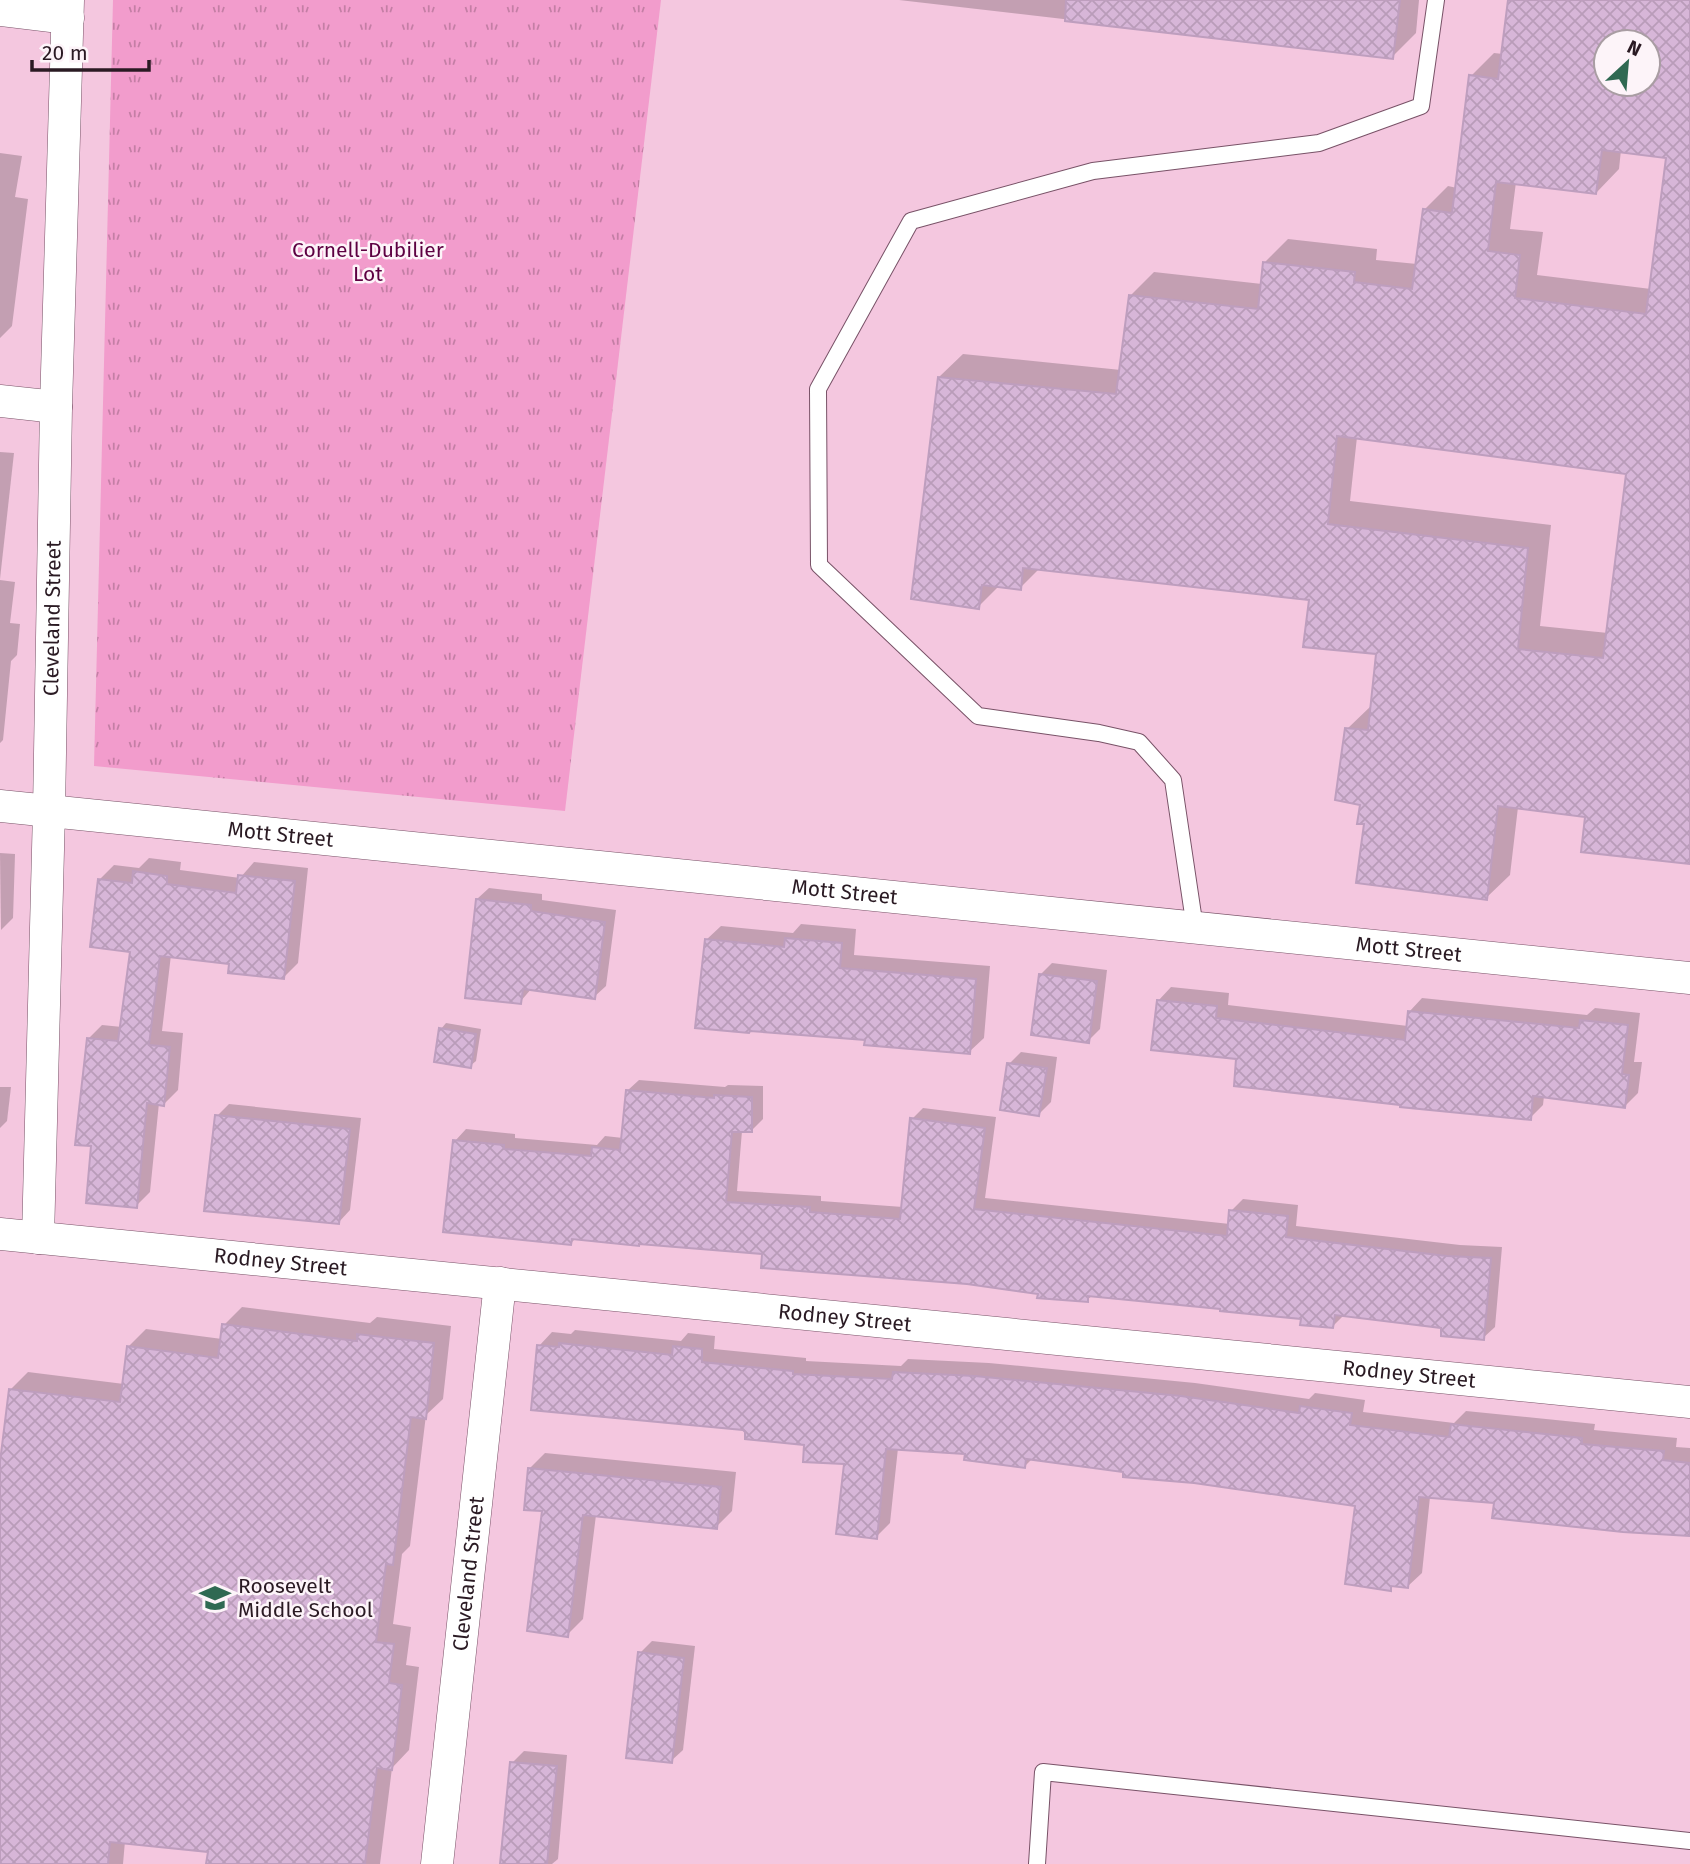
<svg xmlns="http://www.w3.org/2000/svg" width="1690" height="1864" font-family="'Fira Sans',sans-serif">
<defs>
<pattern id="grass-tufts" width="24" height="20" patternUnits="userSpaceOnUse" patternTransform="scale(1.75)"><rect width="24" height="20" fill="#f29ccc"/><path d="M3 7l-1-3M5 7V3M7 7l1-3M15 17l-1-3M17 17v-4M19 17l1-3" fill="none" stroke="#c47ea5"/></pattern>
<pattern id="building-cross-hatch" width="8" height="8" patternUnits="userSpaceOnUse" patternTransform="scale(1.75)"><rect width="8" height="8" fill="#d7b6d8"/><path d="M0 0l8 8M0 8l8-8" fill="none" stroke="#b99cb9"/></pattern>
</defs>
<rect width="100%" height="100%" fill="#f4c7df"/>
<path fill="url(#grass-tufts)" d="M113,0h548l-96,811 -471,-45z"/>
<g fill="#0003" fill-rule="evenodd">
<path d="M899,0h520l-3,33 -24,24z"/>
<path d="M1510,0h180v862l-103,-47 -69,-8 -8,68 -24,23 -120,-76 -19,-93 25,-24 6,-52 -67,-54 -271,-31 -20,20 -20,-3 -22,22 -39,-230 24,-23 158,16 10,-75 23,-23 108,12 2,-21 24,-24 89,10 -1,11 41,4 7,-54 24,-24 9,2 14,-112 23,-23 9,1zM1606,42h42v42h-42zM1621,150l47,6 -17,133 -114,-14 6,-43 -33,-3 6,-47 80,11 23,-24zM1357,437l271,36 -20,160 -68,-7 11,-101 -201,-24z"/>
<path d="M0,153l22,3 -7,41 13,2 -16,127 -12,12z"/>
<path d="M0,452l14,1 -14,126z"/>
<path d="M0,580l15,2 -5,41 10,1 -3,31 -6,6 -8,79 -3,3z"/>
<path d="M0,853l15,1 -2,64 -12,12z"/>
<path d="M149,858l32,4 -1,8 60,8 14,-16 54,6 -10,95 -14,14 -53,-14 -60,-8 -9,76 21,2 -5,57 -14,14 -5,-1 -9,89 -14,14 -43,-62 -5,-105 14,-14 20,2 10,-77 -32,-71 14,-14 25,3z"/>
<path d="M489,888l53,6v6l74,10 -10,76 -12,11 -62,-9 -12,14 -43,-103z"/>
<path d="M801,924l55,5 -2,26 136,11 -6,72 -15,14 -103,-14 -160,-98 15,-14 72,7z"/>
<path d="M1052,963l55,7 -7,59 -12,12 -48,-66z"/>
<path d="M1171,987l58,6 -1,12 180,21 1,-14 13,-14 165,17 8,-7 45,5 -6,49h8l-4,31 -13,13 -81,-10 -1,9 -13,13 -292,-61 -80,-56z"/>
<path d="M446,1023l35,6 -5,32 -6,5 -29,-37z"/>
<path d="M1021,1052l36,5 -6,45 -12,12 -30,-50z"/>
<path d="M639,1080l86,7 3,-2 35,1v33l-12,12h-9l-5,60 84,5v5l82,6 9,-88 11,-11 73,9 -11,81 245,26 1,-13 12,-12 55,6 -2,21 164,19 42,2 -7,80 -12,11 -40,-12 -99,-11 -11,11 -30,-9 -81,-10 -129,-12 -6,5 -323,-48 -188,-14 -5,5 -116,-102 11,-12 49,5v4l82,7 8,-9 18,2 4,-47z"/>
<path d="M0,1087h11l-4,34 -7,7z"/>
<path d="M229,1104l132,14 -11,92 -11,12 -122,-106z"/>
<path d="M242,1307l128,16 7,-6 74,9 -8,73 -17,16 -16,131 -8,8 -9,70 18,3 -5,38 13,2 -10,83 -17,18 -12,96h-172l1,-13 -84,-10 -2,23h-123v-410h3l7,-64 18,-18 96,12 4,-37 18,-18 76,10 2,-14z"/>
<path d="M575,1330l106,11 7,-8 27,3 -1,13 92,9v3l95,5 7,-7 81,4 206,20 114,16 6,-6 50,7 -2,12 91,11 12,-12 129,13 -1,6 83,8 -1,9 14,1v88l-194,-35 -66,-4 -8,76 -14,13 -14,-1 -4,4 -33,-84 -324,-47 -8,8 -58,-14 -69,-4 -8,75 -14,14 -30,-74 -40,-19 -59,-14 -208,-84 13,-14 19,2z"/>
<path d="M545,1453l191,19 -4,39 -16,16 -120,-12 -13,104 -16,16 -23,-125 -15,-41z"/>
<path d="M652,1641l43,5 -12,104 -12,11 -31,-108z"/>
<path d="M524,1751l43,4 -9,104 -6,5h-50l10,-101z"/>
</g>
<g fill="url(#building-cross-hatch)" stroke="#be9ebe" stroke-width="2" fill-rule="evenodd">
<path d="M1066,0h334l-7,59 -328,-38z"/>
<path d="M1508,0h182v864l-109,-12 4,-35 -87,-11 -11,94 -131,-17 8,-59h-7l3,-19 -25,-5 10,-72 23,2 8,-76 -73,-7 6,-47 -286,-32 -2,22 -39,-5 -3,24 -68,-10 27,-222 178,17 13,-99 129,14 5,-47 92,10 -1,10 58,7 11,-80 29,4 17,-138 29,4zM1606,42h42v42h-42zM1602,150l64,8 -20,156 -131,-16 5,-43 -32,-4 8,-69 100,12zM1337,436l289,38 -23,184 -85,-9 10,-101 -200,-24z"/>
<path d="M133,871l34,5v8l69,9 2,-18 57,6 -11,98 -56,-6 1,-9 -69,-8 -11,89 21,2 -6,59 -17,-3 -10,105 -51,-5 5,-57 -16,-1 12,-107 31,3 12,-89 -40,-5 8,-68 34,4z"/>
<path d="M476,899l55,6v6l74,11 -10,77 -72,-10 -2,15 -56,-6z"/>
<path d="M785,938l57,5 -2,25 136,11 -6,75 -106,-9 1,-5 -115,-9 -1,2 -54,-5 10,-89 79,8z"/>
<path d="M1039,974l58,7 -8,62 -58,-8z"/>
<path d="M1157,1000l60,6 -1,12 189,22 3,-29 171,17 1,-8 48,5 -6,49 7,1 -4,33 -92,-12 -2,24 -131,-13v-2l-166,-19 2,-27 -85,-9z"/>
<path d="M439,1028l37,6 -5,34 -37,-6z"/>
<path d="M1007,1063l40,5 -8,48 -39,-6z"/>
<path d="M626,1090l88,8v-3l38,2v35h-20l-6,70 84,5v5l90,7 10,-101 75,10 -11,81 253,27 2,-26 59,6 -2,21 161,19 44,2 -7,82 -43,-4v-8l-106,-13 -2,13 -33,-3 1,-6 -81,-8v-2l-132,-13v6l-51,-4 1,-4 -71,-10 -206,-16 1,-14 -123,-10v2l-67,-7 -1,6 -128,-13 10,-92 51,5v4l87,7 1,-9 28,3z"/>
<path d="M215,1115l135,14 -11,95 -135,-13z"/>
<path d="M222,1324l135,17v-7l77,9 -8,76 -15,-2 -18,148 -7,-1 -10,78 18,2 -5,39 13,2 -10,85 -15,-2 -12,96h-159l2,-12 -98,-10 -2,22h-108v-402l9,-73 111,13 7,-56 91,12z"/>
<path d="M559,1343l113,12 1,-9 29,3v13l91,9v3l99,5 1,-7 82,4 206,20 118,17 1,-7 52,7 -2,12 99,12 2,-13 131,14v6l82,7 -1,9 27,3v73l-67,-4 -131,-14 2,-15 -75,-6 -11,91 -17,-2v5l-46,-7 10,-78 -161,-23 -71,-6v-5l-97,-13 -1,9 -61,-8 1,-6 -79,-5 -9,90 -41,-5 8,-70 -41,-2 1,-17 -59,-6v-7l-2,-2 -212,-20 6,-65 22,2z"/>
<path d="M528,1468l193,19 -4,42 -134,-14 -15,122 -41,-6 15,-120 -18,-1z"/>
<path d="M638,1652l46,6 -12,105 -46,-5z"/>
<path d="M510,1762l47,4 -10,98h-47z"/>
</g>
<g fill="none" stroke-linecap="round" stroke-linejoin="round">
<g stroke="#785267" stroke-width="18">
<g id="lane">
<path d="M1195,928l-22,-148 -34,-38 -40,-9 -121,-17 -159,-151 -1,-176 93,-168 182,-50 226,-28 102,-37 15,-106"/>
<path d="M1037,1864l6,-92 647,69"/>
</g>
</g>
<g stroke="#785267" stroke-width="33">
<g id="street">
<path d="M0,10l68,8"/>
<path d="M0,401l56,6"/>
<path id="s1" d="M0,806l1690,172"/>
<path id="s2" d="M0,1234l1690,168"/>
<path id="s3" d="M38,1238l11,-427 7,-404 12,-407"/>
<path id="s4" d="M437,1864l63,-581"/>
</g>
</g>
<use href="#lane" stroke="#fff" stroke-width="16"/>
<use href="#street" stroke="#fff" stroke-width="32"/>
</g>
<defs>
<g id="school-bare" transform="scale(2.415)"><path d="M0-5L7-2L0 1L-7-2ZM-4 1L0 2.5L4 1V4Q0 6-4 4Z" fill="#2f6952" stroke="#fdf4f9" stroke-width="2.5" paint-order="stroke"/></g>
</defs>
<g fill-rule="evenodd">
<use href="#school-bare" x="215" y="1598"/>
</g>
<g text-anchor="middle" stroke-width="5" stroke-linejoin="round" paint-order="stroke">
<g font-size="21" fill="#5d0042" stroke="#fdf4f9">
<text x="368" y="257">Cornell-Dubilier<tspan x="368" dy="24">Lot</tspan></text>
</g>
<g font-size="21" fill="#2a1a23" stroke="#fdf4f9">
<text dy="7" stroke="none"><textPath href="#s3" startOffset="620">Cleveland Street</textPath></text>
<text dy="7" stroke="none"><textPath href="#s1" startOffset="282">Mott Street</textPath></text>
<text dy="7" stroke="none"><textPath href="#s1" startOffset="849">Mott Street</textPath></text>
<text dy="7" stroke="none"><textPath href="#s1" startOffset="1416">Mott Street</textPath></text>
<text dy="7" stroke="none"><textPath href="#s2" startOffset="282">Rodney Street</textPath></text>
<text dy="7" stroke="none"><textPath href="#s2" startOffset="849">Rodney Street</textPath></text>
<text dy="7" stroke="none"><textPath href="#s2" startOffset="1416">Rodney Street</textPath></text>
<text dy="7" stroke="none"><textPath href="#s4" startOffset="292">Cleveland Street</textPath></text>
</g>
<g font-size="21" fill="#2a1a23" stroke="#fdf4f9" text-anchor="start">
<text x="238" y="1593">Roosevelt<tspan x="238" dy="24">Middle School</tspan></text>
</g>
</g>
<g transform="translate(1627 63) rotate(26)"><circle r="33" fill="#fdf4f9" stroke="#a99da3" stroke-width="2"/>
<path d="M0-5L12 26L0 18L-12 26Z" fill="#2f6952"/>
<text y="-10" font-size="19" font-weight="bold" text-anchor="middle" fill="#2a1a23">N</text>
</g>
<path d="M32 60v10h117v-10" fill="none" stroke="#2a1a23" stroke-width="3.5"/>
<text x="42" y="60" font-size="21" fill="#2a1a23" stroke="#fdf4f9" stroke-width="5" paint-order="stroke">20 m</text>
</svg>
